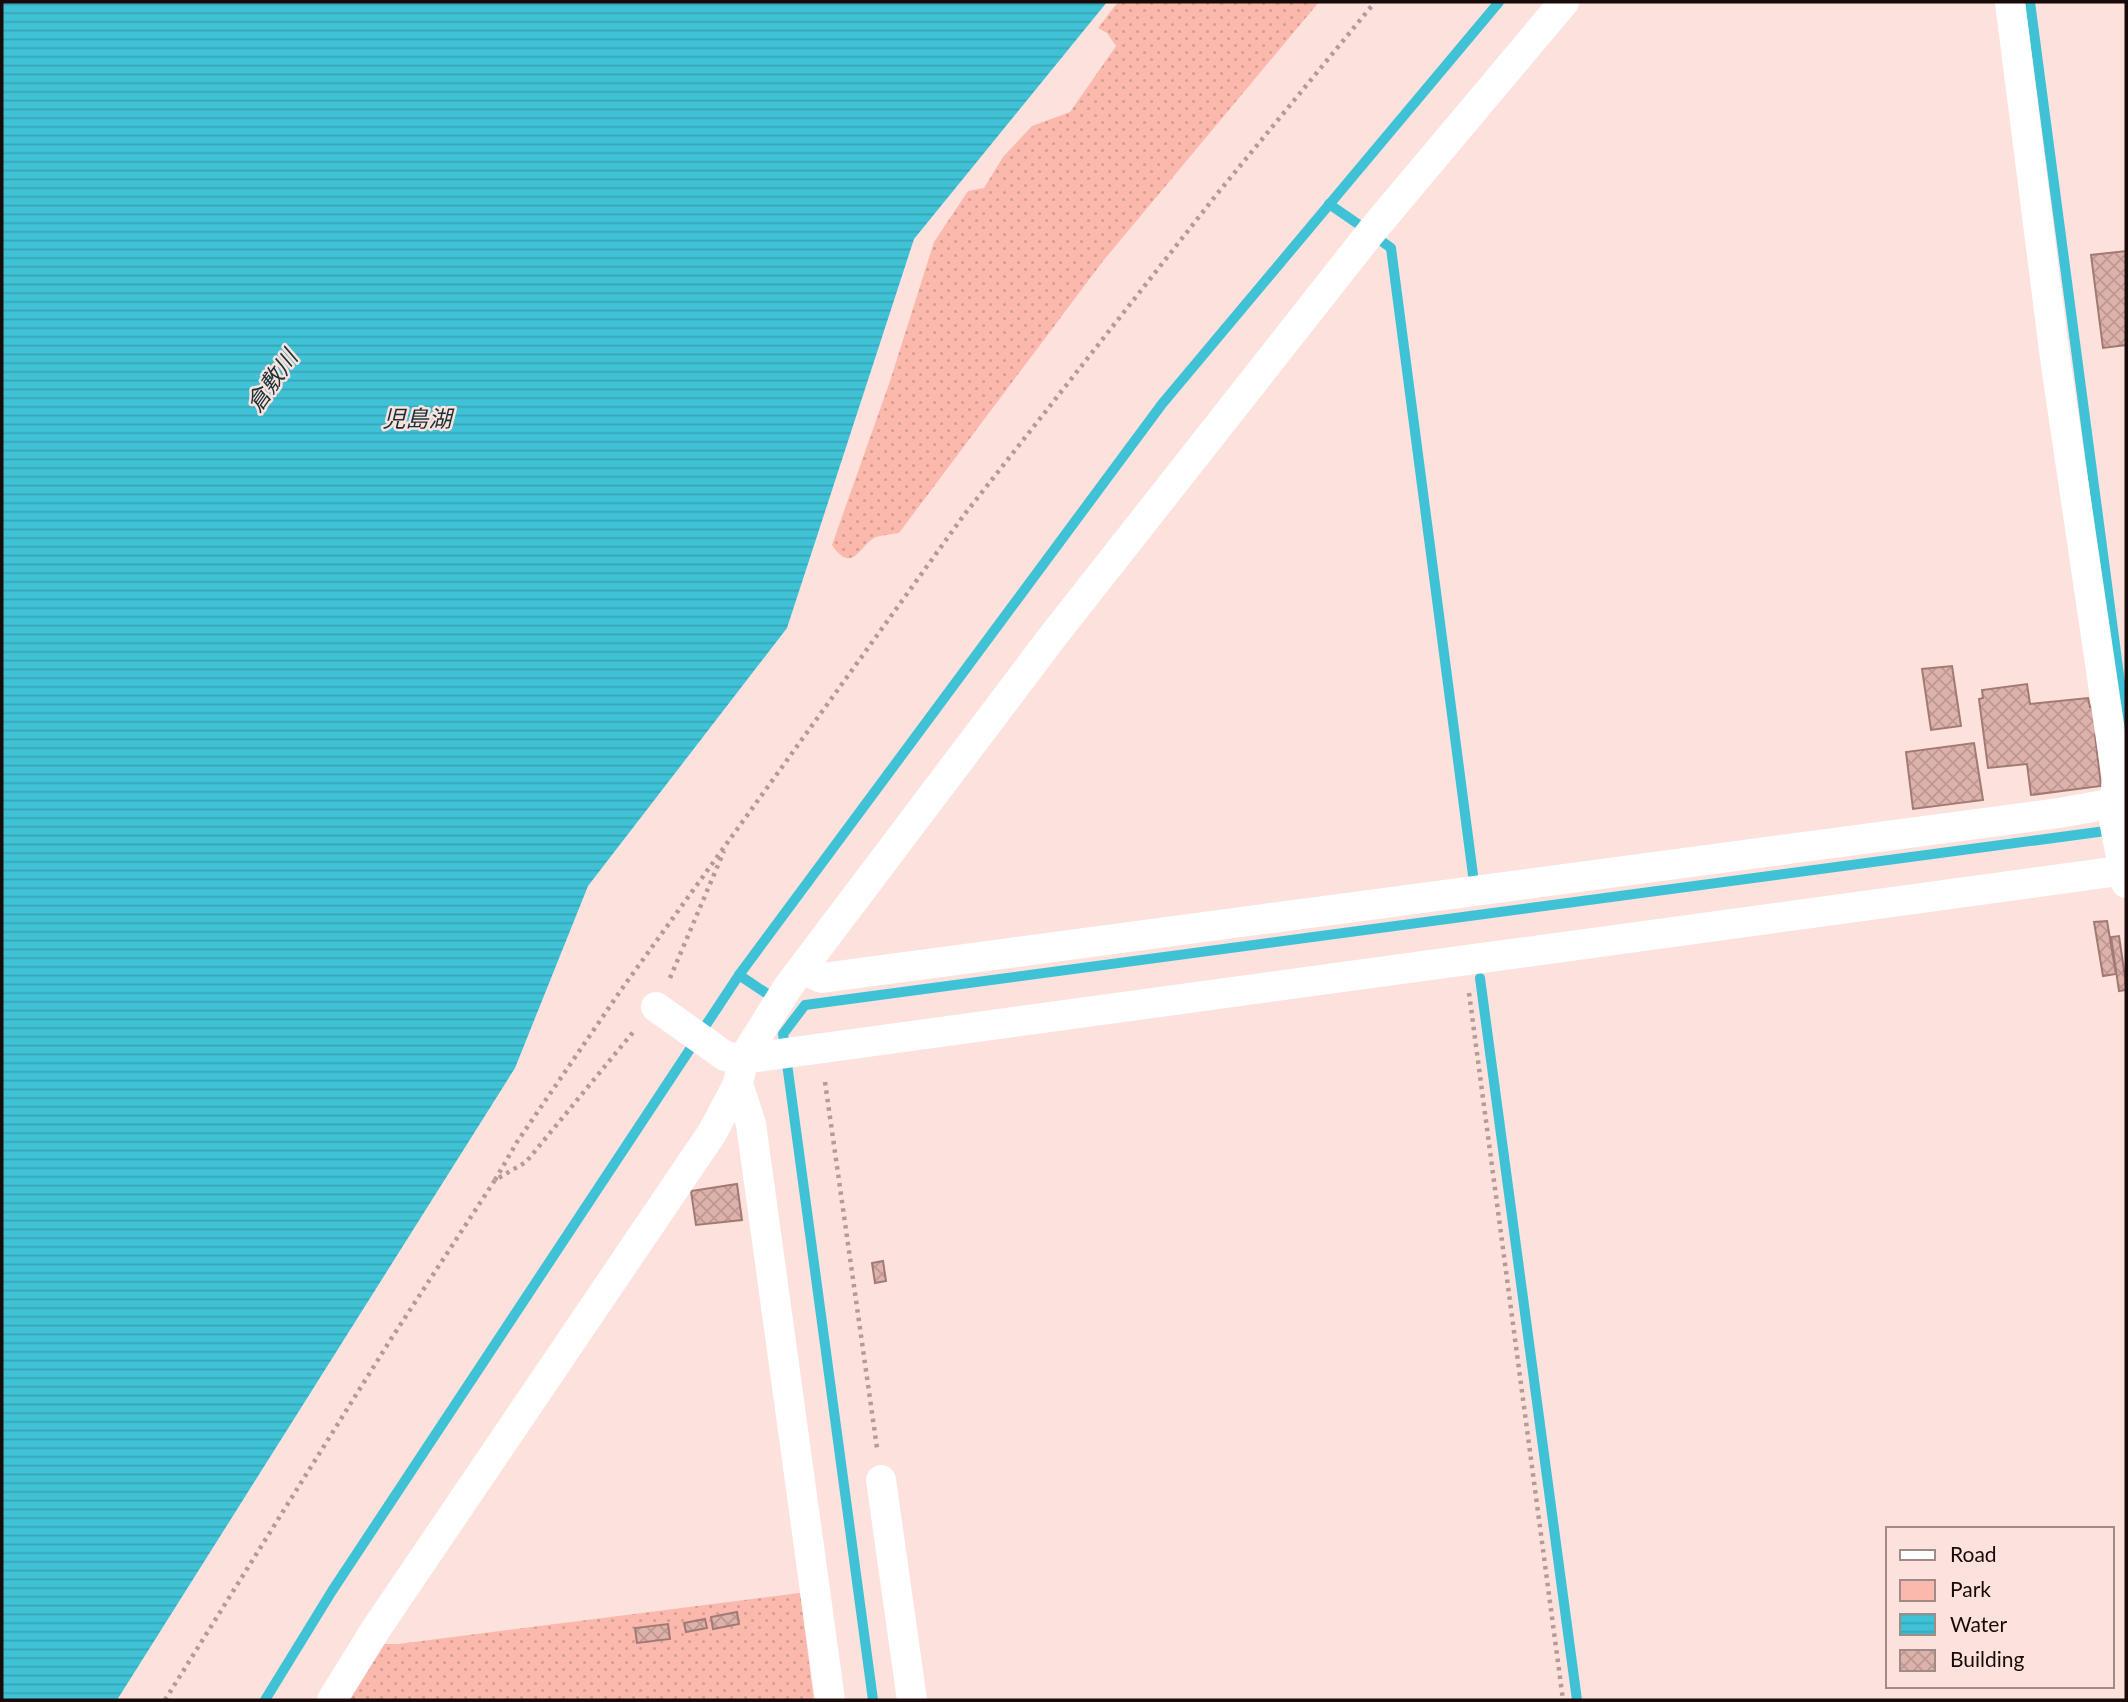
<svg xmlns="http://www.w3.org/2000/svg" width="2128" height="1702" font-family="Lato,'Noto Sans JP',sans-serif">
<defs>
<pattern id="green-dots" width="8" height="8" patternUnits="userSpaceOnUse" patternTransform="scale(1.75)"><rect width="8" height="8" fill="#fbb9ad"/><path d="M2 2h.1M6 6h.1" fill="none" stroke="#d69e93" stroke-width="1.8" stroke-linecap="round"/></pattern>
<pattern id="water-rules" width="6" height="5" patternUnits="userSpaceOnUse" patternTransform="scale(1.75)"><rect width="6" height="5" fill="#40c2d6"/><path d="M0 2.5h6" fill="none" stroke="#37a5b6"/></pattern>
<pattern id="building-cross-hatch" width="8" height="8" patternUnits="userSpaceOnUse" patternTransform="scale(1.75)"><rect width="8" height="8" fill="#ddb2aa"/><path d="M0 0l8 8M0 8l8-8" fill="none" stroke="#bd9891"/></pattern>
</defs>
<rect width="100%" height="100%" fill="#fce1dc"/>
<g fill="url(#green-dots)">
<path d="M1118,2h201l-216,259 -204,272c-7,1 -16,2 -23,4 -16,7 -23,39 -44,8l58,-164 44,-139 34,-51 16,-3 19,-31 29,-31 38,-14 46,-66 -9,-13 -9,-5z"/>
<path d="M800,1593l14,107h-469l35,-56h18z"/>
</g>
<path fill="url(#water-rules)" d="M2,2h1105l-193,237 -127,389 -199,258 -73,182 -398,632h-115z"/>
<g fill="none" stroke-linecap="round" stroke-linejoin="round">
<g stroke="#40c2d6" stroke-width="10">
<path d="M2030,2l96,726"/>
<path d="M1329,204l29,20"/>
<path d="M1380,240l11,8 82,627"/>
<path d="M739,975l39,26"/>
<path d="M1480,978l97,722"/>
<path d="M265,1700l67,-109 407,-616 423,-571 337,-402"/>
<path d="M873,1700l-90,-666 22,-29 1308,-175"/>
</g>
</g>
<g fill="url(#building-cross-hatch)" stroke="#a27a73" stroke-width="2">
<path d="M2126,251v94l-23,3 -12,-93z"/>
<path d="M1952,666l9,60 -30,4 -9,-61z"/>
<path d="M2027,684l3,20 58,-6 2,9h3l5,27 -3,1 6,51 -70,9 -4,-31 -39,4 -9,-69 4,-1 -1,-8z"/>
<path d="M1974,743l9,57 -70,9 -7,-57z"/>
<path d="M2107,921l9,53 -13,2 -9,-54z"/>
<path d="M2119,936l7,48v6l-7,1 -8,-54z"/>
<path d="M737,1184l5,36 -46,5 -5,-34z"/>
<path d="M883,1261l3,20 -11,2 -3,-20z"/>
<path d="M737,1612l2,12 -26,5 -2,-12z"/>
<path d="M705,1619l2,9 -21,4 -2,-9z"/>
<path d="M668,1624l2,15 -33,4 -2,-15z"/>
</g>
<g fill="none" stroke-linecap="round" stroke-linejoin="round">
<g stroke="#b39c98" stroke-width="4.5" stroke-dasharray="3.5 5" stroke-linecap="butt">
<path d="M670,978l54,-127"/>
<path d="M1469,993l94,707"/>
<path d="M825,1082l52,366"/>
<path d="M495,1180l22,-38 104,-152 343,-475 253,-321 158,-192"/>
<path d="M165,1700l226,-361 104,-159 31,-18 108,-131"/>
</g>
<g stroke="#fff" stroke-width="30">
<path d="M2010,2l45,356 62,421 -4,36 13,68"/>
<path d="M802,969l20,9 1237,-165 67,-12"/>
<path d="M656,1007l69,49 18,3 1383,-189"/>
<path d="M881,1480l31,220"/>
<path d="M332,1700l44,-71 336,-496 26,-49"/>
<path d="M830,1700l-79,-576 -13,-40 5,-25 45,-72 265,-351 318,-404 193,-230"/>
</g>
</g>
<g text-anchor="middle" stroke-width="5" stroke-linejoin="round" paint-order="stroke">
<g font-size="23" font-style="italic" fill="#163237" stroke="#fce1dc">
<text transform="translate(272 381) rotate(-55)" y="8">倉敷川</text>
<text x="417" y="427">児島湖</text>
</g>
</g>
<rect width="2128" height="1702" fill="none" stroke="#180a08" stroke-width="7"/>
<rect x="1886" y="1527" width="228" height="161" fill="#fce1dc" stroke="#a18b87" stroke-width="2"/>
<rect x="1900" y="1550" width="35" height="10" fill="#ffffff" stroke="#a18b87" stroke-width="2"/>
<text x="1950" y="1562" font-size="21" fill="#180a08">Road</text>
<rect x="1900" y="1580" width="35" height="21" fill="#fbb9ad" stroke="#a18b87" stroke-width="2"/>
<text x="1950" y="1597" font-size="21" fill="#180a08">Park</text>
<rect x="1900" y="1614" width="35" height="21" fill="url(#water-rules)" stroke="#a18b87" stroke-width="2"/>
<text x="1950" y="1632" font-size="21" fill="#180a08">Water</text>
<rect x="1900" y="1650" width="35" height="21" fill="url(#building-cross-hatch)" stroke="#a18b87" stroke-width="2"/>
<text x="1950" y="1667" font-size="21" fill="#180a08">Building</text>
</svg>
